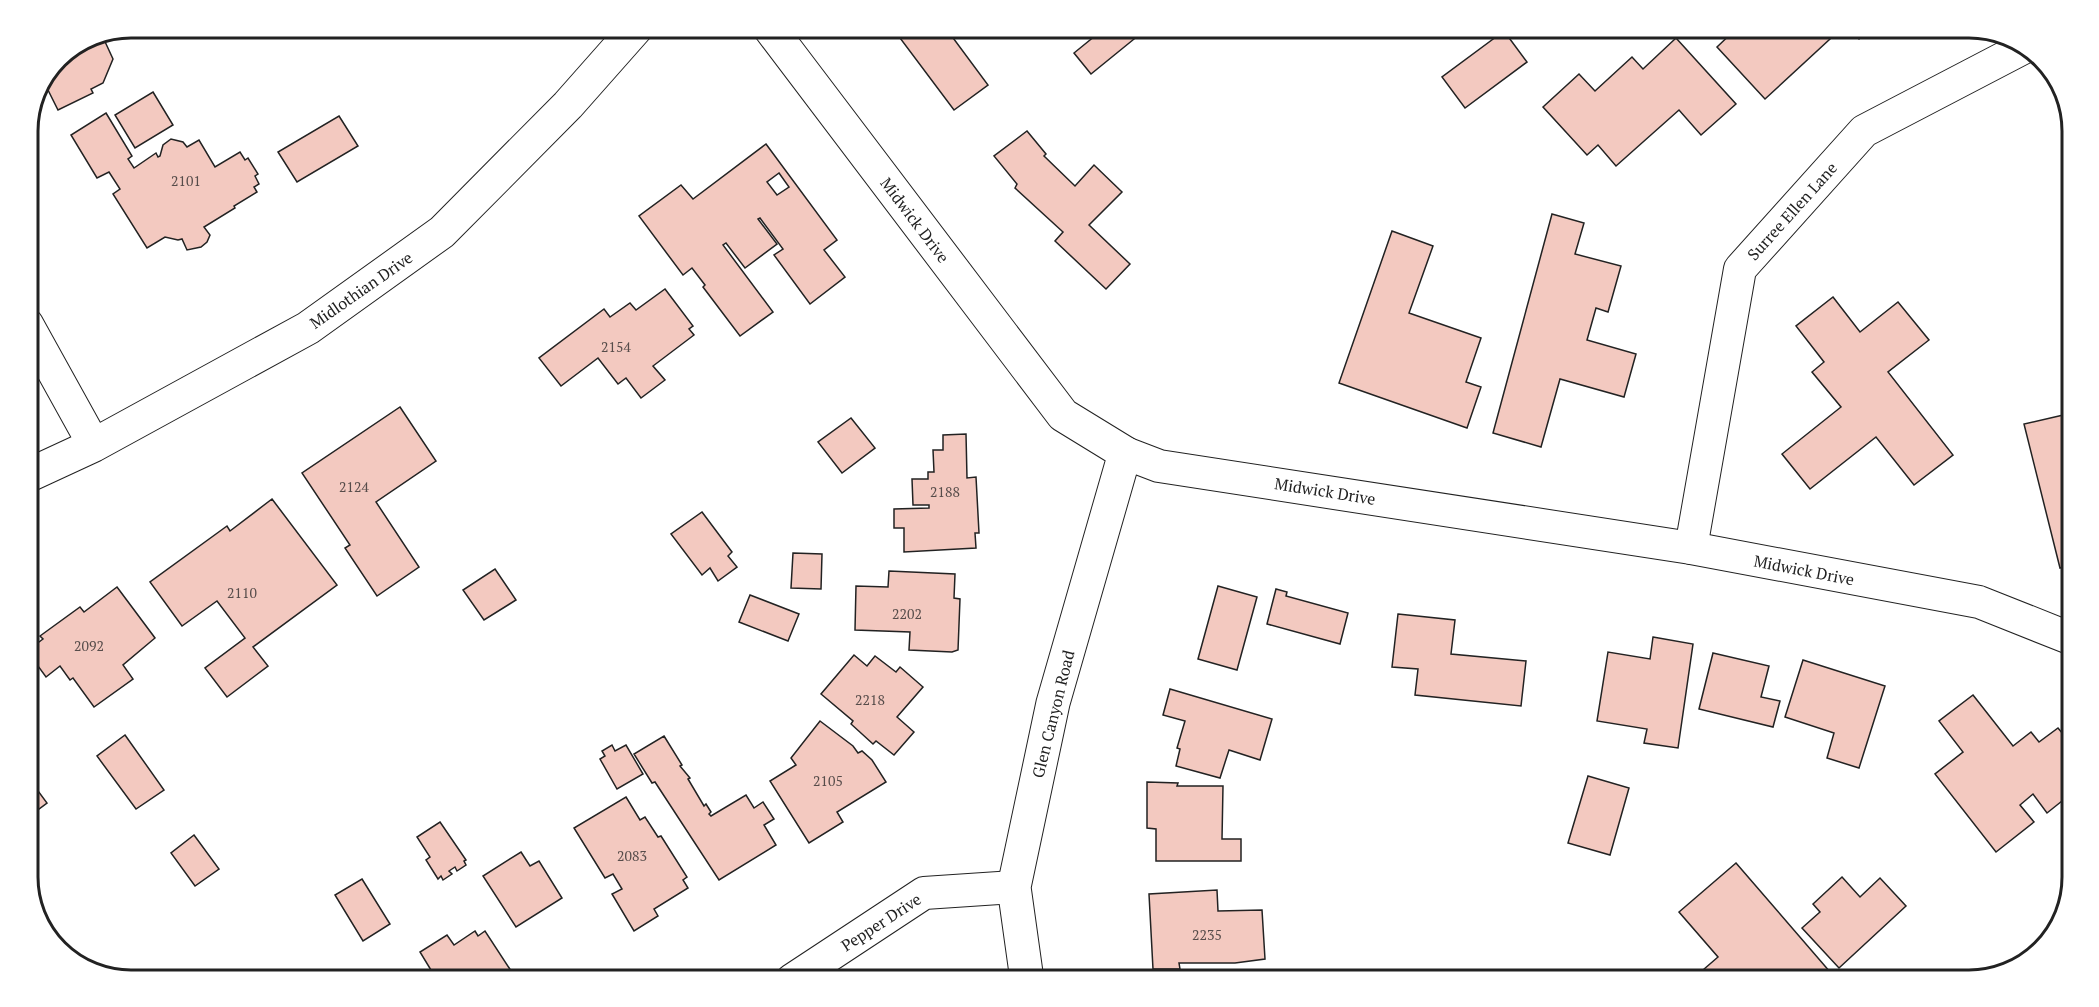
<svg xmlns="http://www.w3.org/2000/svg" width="2099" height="1007" font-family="'PT Serif',serif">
<rect width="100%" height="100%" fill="#fff"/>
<g fill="#f3c9c0" stroke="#222" stroke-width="1.5" fill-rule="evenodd">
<path d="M908,27h37l43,58 -34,25 -57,-76z"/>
<path d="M1106,27h26l7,8 -48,39 -17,-21z"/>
<path d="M1738,27h105l-78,72 -48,-52z"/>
<path d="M1848,27h25l-14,12z"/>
<path d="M1504,31l23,31 -62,46 -23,-31z"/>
<path d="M101,33l12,26 -10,24 -12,6 2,4 -35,17 -13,-26 13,-27 33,-22z"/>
<path d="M1676,38l60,66 -35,31 -22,-25 -63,56 -18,-21 -11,10 -44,-48 36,-33 16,17 37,-34 11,12z"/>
<path d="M153,92l20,33 -38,23 -20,-33z"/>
<path d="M106,113l26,43 -4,3 6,9 22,-15 2,4 2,-1 3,-11 8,-6 12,3 4,5 12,-7 16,27 25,-15 5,8 3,-2 10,16 -3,2 4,8 -5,3 3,5 -23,14 1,2 -31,19 6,8 -3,7 -6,5 -14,3 -5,-11 -4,1 -13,-3 -18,11 -34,-54 7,-5 -11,-17 -12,6 -26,-43z"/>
<path d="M339,116l19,30 -61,36 -19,-30z"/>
<path d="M1027,131l19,23 -2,2 31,30 19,-21 28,27 -33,33 41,39 -24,25 -51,-48 8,-9 -48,-44 2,-4 -23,-28z"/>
<path d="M766,144l71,96 -13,10 21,27 -35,27 -36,-49 9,-6 -23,-31 -2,1 19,25 -32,24 -19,-25 -3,2 50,67 -33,24 -37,-49 2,-2 -13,-17 -9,7 -44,-59 42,-31 12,14zM779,173l10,14 -12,8 -10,-13z"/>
<path d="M1552,214l32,9 -9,31 46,12 -13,46 -12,-4 -9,32 49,14 -12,43 -64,-18 -19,68 -48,-14z"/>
<path d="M1392,231l41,15 -24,67 72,25 -15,44 15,5 -14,41 -128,-45z"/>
<path d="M665,289l28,37 -4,3 5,6 -41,31 12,14 -24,18 -15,-20 -8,6 -20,-26 -37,28 -22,-28 65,-49 6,8 20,-14 6,7z"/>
<path d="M1833,297l27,35 38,-30 31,38 -41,32 65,83 -39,30 -38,-48 -66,52 -28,-35 59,-47 -29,-35 12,-10 -28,-36z"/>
<path d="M400,407l36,54 -60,41 43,65 -42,29 -32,-48 5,-3 -48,-72z"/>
<path d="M2072,413v152l-12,3 -36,-144z"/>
<path d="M851,418l24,30 -33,25 -24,-31z"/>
<path d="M966,434l1,44 9,-1 3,56h-4l1,15 -72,4v-24h-10v-19l35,-1v-3h-16l-1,-26h16v-7h6l-1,-22h10v-15z"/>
<path d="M272,499l65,86 -84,62 15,19 -41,31 -22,-29 40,-30 -28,-37 -35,25 -32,-44 77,-56 3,5z"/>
<path d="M702,512l30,40 -4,4 9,11 -19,14 -8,-13 -8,7 -31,-41z"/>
<path d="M793,553l29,1 -1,35 -30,-1z"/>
<path d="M495,569l21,31 -32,20 -21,-30z"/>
<path d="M889,571l66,3 -1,24 6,1 -2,51 -6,2 -43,-2 1,-18 -55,-2 1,-44 32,1z"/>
<path d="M1218,586l39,11 -20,73 -39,-11z"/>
<path d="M117,587l38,51 -32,27 10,14 -39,28 -21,-29 -3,2 -10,-14 -14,11 -19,-26 16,-12 -3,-3 40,-29 4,5z"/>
<path d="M1276,589l11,3 -1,4 62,17 -8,31 -73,-20z"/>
<path d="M750,595l49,19 -11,27 -49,-19z"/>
<path d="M1398,614l57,6 -4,34 75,7 -5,45 -106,-11 3,-26 -26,-2z"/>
<path d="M1653,637l40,7 -15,104 -34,-5 3,-14 -50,-8 11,-69 42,7z"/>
<path d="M1713,653l56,13 -8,31 19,4 -7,26 -74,-18z"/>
<path d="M854,655l13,11 8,-10 21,16 4,-5 23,20 -26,30 17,15 -20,23 -18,-14 -3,3 -22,-20 2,-3 -32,-27z"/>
<path d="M1803,660l82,26 -26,82 -32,-10 7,-25 -49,-16z"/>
<path d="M1170,689l102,30 -12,41 -31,-10 -9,28 -44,-12 4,-17 -3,-1 8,-27 -22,-6z"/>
<path d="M1973,695l40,51 18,-14 8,10 19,-14 14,17v48l-25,20 -14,-19 -13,11 14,17 -38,30 -61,-78 28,-22 -24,-31z"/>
<path d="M820,721l33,25 5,7 4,-2 10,9 14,22 -49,30 6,10 -34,21 -39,-62 26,-16 -5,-7z"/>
<path d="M125,735l39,55 -28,19 -39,-53z"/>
<path d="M664,736l18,29 -2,1 10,12 -2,1 16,27 2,-2 5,8 -2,2 2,2 35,-21 8,13 9,-6 11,17 -10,6 12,20 -57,35 -64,-98 -3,1 -18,-29z"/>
<path d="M612,745l3,6 11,-6 17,29 -26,15 -17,-30 5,-3 -3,-5z"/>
<path d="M27,776l20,27 -20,15z"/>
<path d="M1588,776l41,12 -19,67 -42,-12z"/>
<path d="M1147,782l31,1 -1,3h46l-1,53h19v22h-85v-32l-9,-1z"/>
<path d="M626,797l14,23 5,-3 13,20 3,-1 26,41 -4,3 5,8 -34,21 4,7 -24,15 -22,-37 10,-5 -9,-15 -8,4 -31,-50z"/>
<path d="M440,822l26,38 -2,1 2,4 -9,6 -2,-4 -6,4 3,3 -9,6 -2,-4 -3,3 -12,-19 4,-3 -13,-20z"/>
<path d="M194,835l25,34 -24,17 -24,-33z"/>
<path d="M521,852l9,14 9,-5 23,37 -46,29 -33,-51z"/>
<path d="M1736,863l101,117h-137l-4,-4 22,-19 -39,-45z"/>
<path d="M1842,877l18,20 20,-19 26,28 -67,62 -37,-40 18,-16 -7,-8z"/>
<path d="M362,879l28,45 -27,17 -28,-46z"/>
<path d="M1217,890l1,21 44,-1 3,49 -30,4h-56l1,6h-27l-4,-75z"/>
<path d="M475,931l3,5 7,-5 32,49h-80l-17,-28 27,-17 7,10z"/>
</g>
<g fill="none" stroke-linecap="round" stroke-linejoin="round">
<g stroke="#222" stroke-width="34">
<g id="street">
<path d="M27,324l67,121"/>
<path d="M1125,453l34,13 532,82 288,54 93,37"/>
<path d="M1691,548l49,-279 124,-138 161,-84"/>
<path d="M792,980l132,-87 90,-6"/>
</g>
</g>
<g stroke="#222" stroke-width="35">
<g id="secondary">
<path d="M769,27l294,388 62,38 -72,250 -39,184 13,93"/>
<path d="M27,476l67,-31 214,-117 134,-96 126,-127 69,-78"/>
</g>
</g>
<use href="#street" stroke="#fff" stroke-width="32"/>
<use href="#secondary" stroke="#fff" stroke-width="33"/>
</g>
<g text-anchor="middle" stroke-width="4.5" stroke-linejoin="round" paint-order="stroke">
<g font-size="14" fill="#564c4a">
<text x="186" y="186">2101</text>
<text x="616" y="352">2154</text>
<text x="354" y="492">2124</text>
<text x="945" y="497">2188</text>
<text x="242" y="598">2110</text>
<text x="907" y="619">2202</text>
<text x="89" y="651">2092</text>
<text x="870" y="705">2218</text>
<text x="828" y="786">2105</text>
<text x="632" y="861">2083</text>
<text x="1207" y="940">2235</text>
</g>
<g font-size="16" fill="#222" stroke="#fff">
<text transform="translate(1792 211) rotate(-48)" y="6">Surree Ellen Lane</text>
<text transform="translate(915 220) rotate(53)" y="6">Midwick Drive</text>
<text transform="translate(361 290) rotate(-35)" y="6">Midlothian Drive</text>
<text transform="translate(1325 491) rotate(9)" y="6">Midwick Drive</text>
<text transform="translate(1804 570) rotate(11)" y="6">Midwick Drive</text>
<text transform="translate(1053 714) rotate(-76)" y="6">Glen Canyon Road</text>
<text transform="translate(881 922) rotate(-33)" y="6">Pepper Drive</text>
</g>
</g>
<path d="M0 0H2099V1007H0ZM131 38H1969A93 93 0 0 1 2062 131V877A93 93 0 0 1 1969 970H131A93 93 0 0 1 38 877V131A93 93 0 0 1 131 38Z" fill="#fff" fill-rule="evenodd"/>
<path fill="none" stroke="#222" stroke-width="3" d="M131 38H1969A93 93 0 0 1 2062 131V877A93 93 0 0 1 1969 970H131A93 93 0 0 1 38 877V131A93 93 0 0 1 131 38Z"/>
</svg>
